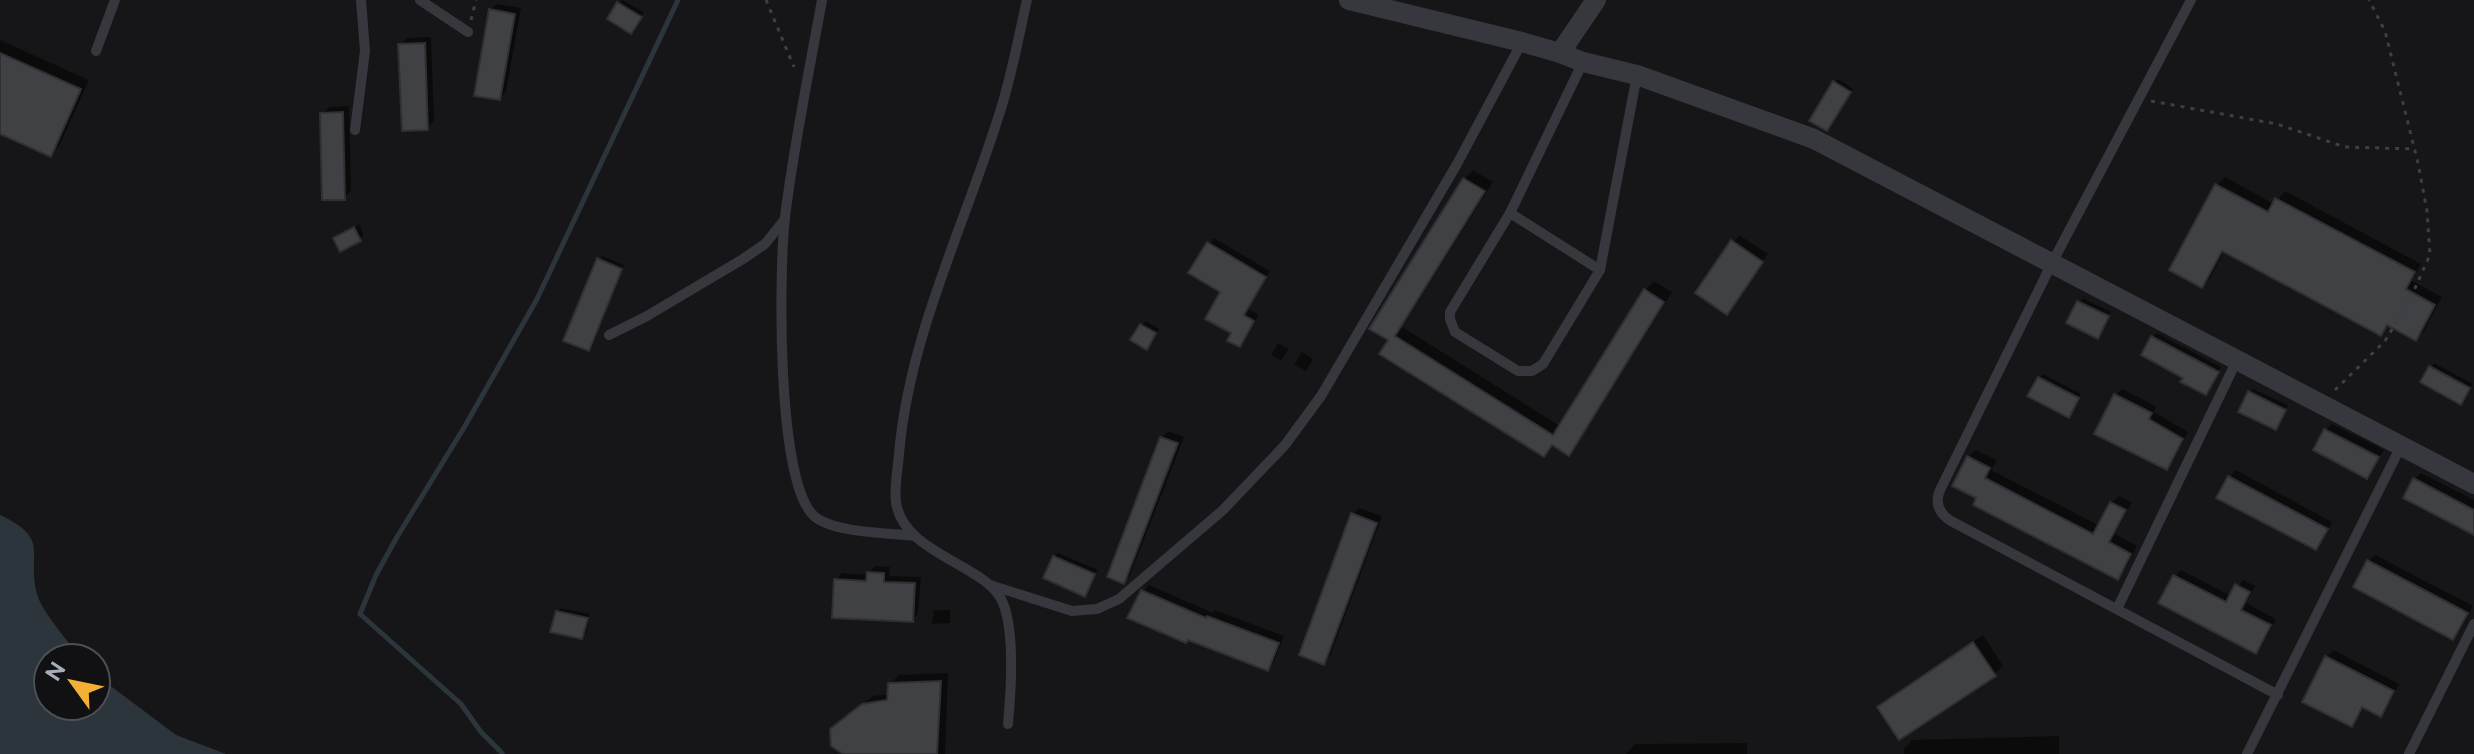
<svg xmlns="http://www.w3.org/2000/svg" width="2474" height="754" font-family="Raleway,sans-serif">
<rect width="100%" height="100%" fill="#161618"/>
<path fill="#2c353c" d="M0,515c53,25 25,38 38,82 4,14 32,47 43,61h-33v48h48v-31l80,60 50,19h-226z"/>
<g fill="#0007">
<path d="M622,0l22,12 -9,16 -25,-10z"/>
<path d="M497,4l24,4 -15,84 -6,6 -10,-88z"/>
<path d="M431,37l3,84 -7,7 -26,-83 6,-7z"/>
<path d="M0,40l89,40 -30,66 -8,8 -51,-22z"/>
<path d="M1838,79l15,10 -23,37 5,-44z"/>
<path d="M349,106l2,85 -7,7 -22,-84 7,-7z"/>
<path d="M1473,170l20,12 -91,145 158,99 85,-136 9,-9 18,11 -95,152 -9,9 -14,-9 -10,11 -172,-126 93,-150z"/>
<path d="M2225,177l49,27 11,-13 136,73 -9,17 30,16 -18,34 -8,8 -26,-15 -9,9 -156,-83 -15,28 -8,7 15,-100z"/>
<path d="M359,224l5,11 -23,14 -2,-14z"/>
<path d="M1739,235l29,19 -41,58 -29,-19z"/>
<path d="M1214,238l56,33 -22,38 11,6 -19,30 -31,-101z"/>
<path d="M602,256l22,9 -31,80 -4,4 9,-89z"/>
<path d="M2083,298l28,14 -14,24 -28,-14z"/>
<path d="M1146,321l13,8 -9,14 -8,-18z"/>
<path d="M2157,333l64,34 -15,26 -21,-16 -32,-40z"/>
<path d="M1278,343l11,6 -8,12 -10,-6z"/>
<path d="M1302,352l11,7 -7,12 -12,-7z"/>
<path d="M2434,363l39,21 -12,18 -39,-21z"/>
<path d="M2043,374l38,20 -9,17 -33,-33z"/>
<path d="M2122,389l34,17 -2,6 34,20 -15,29 -7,7 -50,-73z"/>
<path d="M2253,389l35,16 -12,23 -27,-35z"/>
<path d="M2332,424l52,26 -17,26 -41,-46z"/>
<path d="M1168,431l16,6 -54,138 -6,7 38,-144z"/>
<path d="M1976,450l21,10 -6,10 109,56 12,-23 7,-7 13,6 -17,32 22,12 -12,24 -7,7 -139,-80 -11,-40z"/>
<path d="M2236,470l96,52 -10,20 -7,6 -85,-71z"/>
<path d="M2421,473l53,27v32l-59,-53z"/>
<path d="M1359,508l23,8 -52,140 -6,6 29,-148z"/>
<path d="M1058,553l40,17 -14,25 -30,-38z"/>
<path d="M2375,555l98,51 -13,25 -7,6 -85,-76z"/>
<path d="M875,566l15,1 -1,9 32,1 -3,37 -6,6 -76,-40 6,-7 26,2z"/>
<path d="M2181,570l50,26 12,-16 12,6 -9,17 30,16 -14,27 -6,6 -95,-49 14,-27z"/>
<path d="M1149,585l64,28 2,-3 69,26 -10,26 -6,6 -125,-76z"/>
<path d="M561,608l29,6 -4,19 -4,4 -25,-25z"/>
<path d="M934,610h16v13l-18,1z"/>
<path d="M1983,635l20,31 -9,8 -114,33 9,-9z"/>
<path d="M2333,650l66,34 -12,24 -6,7 -17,-9 -13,19 -47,-24 23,-44z"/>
<path d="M948,673l-3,81h-98l-5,-33 31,-25 16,-2 1,-10 9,-9z"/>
<path d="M2059,736v18h-155v-5l8,-9z"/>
<path d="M1747,743v11h-121l9,-10z"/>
</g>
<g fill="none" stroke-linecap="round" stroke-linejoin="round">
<path stroke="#2c353c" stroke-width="5" d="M502,753l-21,-21 -20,-28 -101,-90 16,-39 21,-38 68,-111 72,-127 141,-299"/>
</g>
<g fill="#404145" stroke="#303034" stroke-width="2">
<path d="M617,2l25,15 -11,17 -24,-15z"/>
<path d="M489,9l26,5 -15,86 -26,-4z"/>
<path d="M425,43l3,87 -26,1 -4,-87z"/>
<path d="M0,53l81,36 -30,68 -51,-23z"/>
<path d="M1833,81l18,11 -24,39 -18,-10z"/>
<path d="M343,112l2,88h-23l-2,-87z"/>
<path d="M1463,178l22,13 -90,145 158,99 91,-146 20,13 -95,154 -17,-11 -8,12 -165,-103 9,-14 -19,-11z"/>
<path d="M2215,184l53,28 7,-14 140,74 -9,17 29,16 -19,36 -29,-16 -6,11 -159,-85 -20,37 -33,-18z"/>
<path d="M354,227l7,14 -21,11 -7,-14z"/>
<path d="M1731,240l32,22 -36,53 -32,-22z"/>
<path d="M1207,242l59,35 -22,38 10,6 -14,26 -13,-6 4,-8 -26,-14 15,-27 -32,-19z"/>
<path d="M597,258l25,11 -33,82 -26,-10z"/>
<path d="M2077,301l32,15 -11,23 -32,-16z"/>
<path d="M1140,324l16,9 -9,17 -17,-10z"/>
<path d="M2151,336l68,36 -13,23 -26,-13 3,-4 -42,-23z"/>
<path d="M2429,366l41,22 -9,17 -41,-23z"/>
<path d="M2038,377l41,21 -10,20 -42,-22z"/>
<path d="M2248,391l38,19 -10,20 -38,-18z"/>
<path d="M2114,394l38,19 -3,6 34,20 -16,31 -73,-36z"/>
<path d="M2324,429l55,28 -12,22 -54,-29z"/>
<path d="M1160,437l18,6 -54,141 -17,-7z"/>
<path d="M1967,456l23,12 -5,10 108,56 17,-32 16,8 -17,32 22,12 -13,26 -145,-75 3,-7 -24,-12z"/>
<path d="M2228,476l100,53 -12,21 -100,-52z"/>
<path d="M2413,478l61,32v25l-71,-37z"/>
<path d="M1351,513l26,10 -53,142 -25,-10z"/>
<path d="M1053,556l42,18 -10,23 -42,-19z"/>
<path d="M2367,560l101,53 -15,27 -100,-53z"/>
<path d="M867,572l17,1v9l31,1 -2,39 -81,-4 2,-39 32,2z"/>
<path d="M2173,575l53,27 9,-18 15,8 -9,18 30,15 -15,29 -98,-51z"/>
<path d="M1141,590l65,28 1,-2 72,27 -11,28 -80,-31 -2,3 -59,-25z"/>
<path d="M556,611l32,7 -6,21 -32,-7z"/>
<path d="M1973,642l23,34 -97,64 -22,-33z"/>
<path d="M2325,656l69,35 -13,26 -19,-10 -10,20 -50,-25z"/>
<path d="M941,681l-4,73h-94l-12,-8 -1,-17 32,-25 25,-4 1,-17z"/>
</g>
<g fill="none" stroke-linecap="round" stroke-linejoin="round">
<g stroke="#3d3f44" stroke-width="3" stroke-dasharray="4 6" stroke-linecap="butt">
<path d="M766,0l28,67"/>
<path d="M471,20l5,-20"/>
<path d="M2151,101l126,23 68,23 69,2"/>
<path d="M2335,390l50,-49 26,-44 19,-42 -3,-44 -9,-48 -33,-132 -16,-31"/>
</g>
<g stroke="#37383d" stroke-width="10">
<path d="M420,0l48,32"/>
<path d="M822,0c-13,72 -28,144 -37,217 -6,54 -9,264 29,299 19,17 76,17 101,20"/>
<path d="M2191,0l-139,263 -111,225c-7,14 -3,25 10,33l327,174"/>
<path d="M96,51l19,-51"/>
<path d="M1583,62l-73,151 -60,99v7l5,13 63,39h14l11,-7 57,-94 37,-195"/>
<path d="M355,130l10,-79 -4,-51"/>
<path d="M1510,213l90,57"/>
<path d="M609,335l38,-19 96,-57 22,-15 20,-25"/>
<path d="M990,585l82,26 25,-2 22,-10 104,-89 62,-65 36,-49 136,-232 65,-122"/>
<path d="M2117,609l120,-249"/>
<path d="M1008,724c3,-32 7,-91 -5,-121 -15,-39 -100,-48 -107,-101 -2,-15 2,-33 3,-48 10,-117 64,-225 99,-336 13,-38 20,-79 29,-118"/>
<path d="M2247,754l154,-308"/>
<path d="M2409,754l65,-130"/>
</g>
<g stroke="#37383d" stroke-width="20">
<path d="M1349,0l173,42 38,11 23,9 54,13 177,64 660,345"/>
<path d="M1560,53l36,-53"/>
</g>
</g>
<g transform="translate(72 682) rotate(303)"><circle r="38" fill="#111113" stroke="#4d4f55" stroke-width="2"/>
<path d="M0-6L14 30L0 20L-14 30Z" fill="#f2b134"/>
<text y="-12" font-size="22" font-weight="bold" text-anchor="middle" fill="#a8adb8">N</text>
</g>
</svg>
